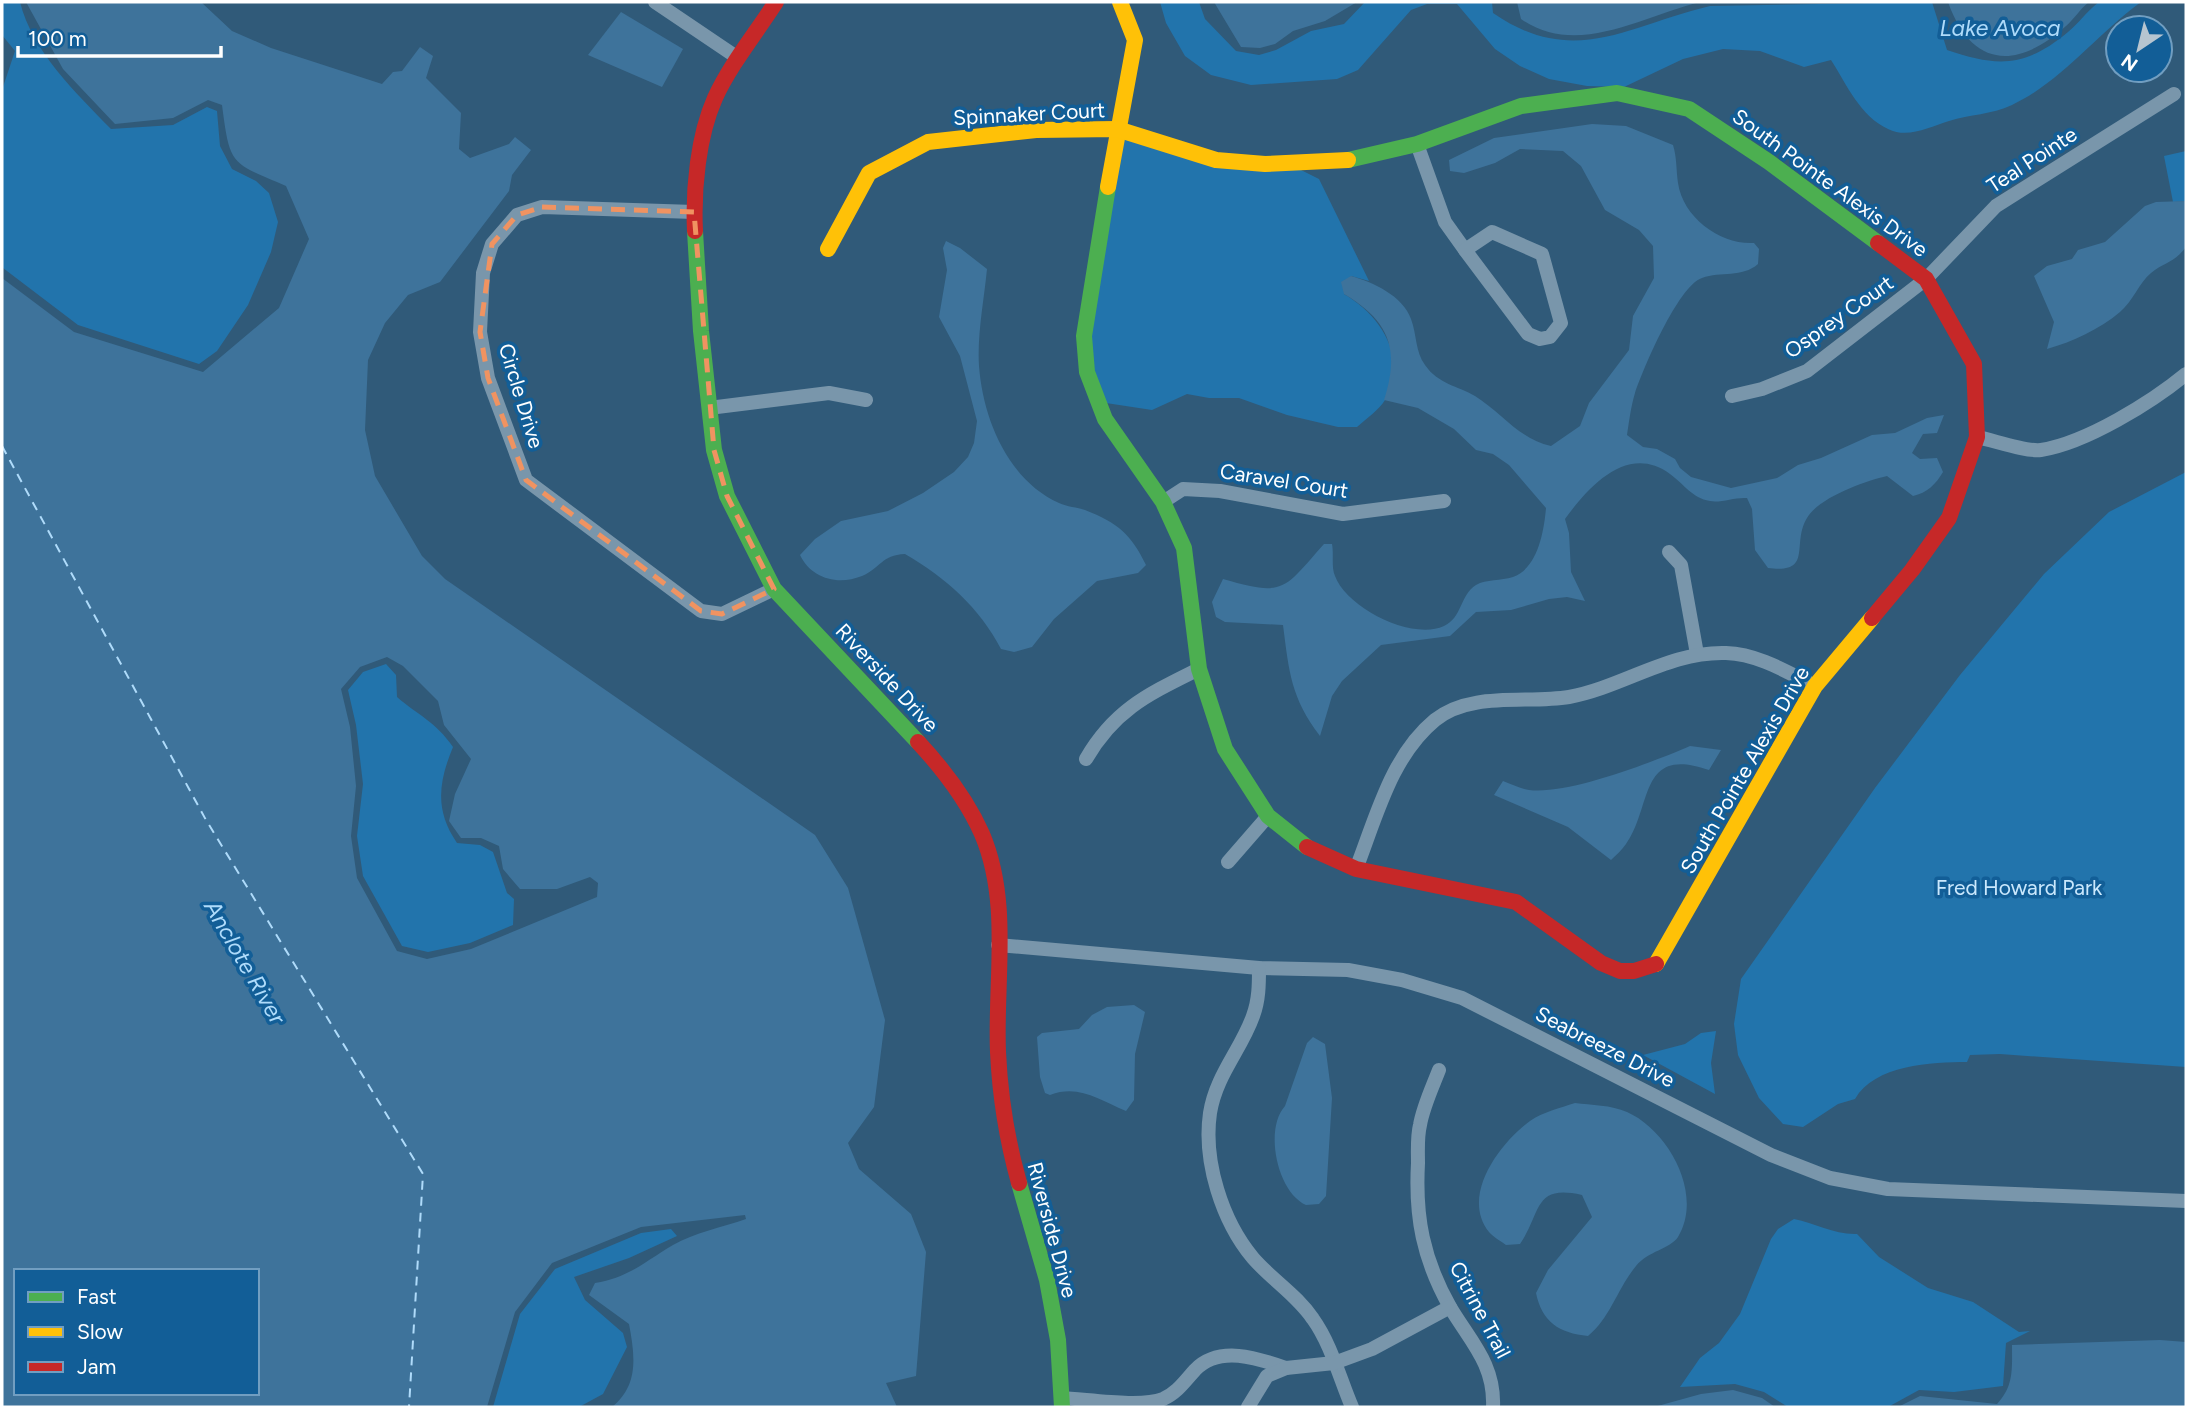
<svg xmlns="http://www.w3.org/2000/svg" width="2188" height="1409" font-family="Figtree,sans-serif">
<rect width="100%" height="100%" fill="#305a79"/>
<g fill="#2274ac">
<path d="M2,2h18c12,49 56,91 91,127l62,-4 34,-18 10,4 3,35 12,23 24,12 13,12 9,29 -7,30 -23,53 -31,46 -18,13 -121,-39 -75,-57 -1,-178 13,-39 -13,-16z"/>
<path d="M1160,2h39l6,17 31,32 23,4 17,-5 35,-19 33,-7 21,-22h127l1,11c81,56 136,12 217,-7l222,-4 15,48c50,17 78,18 121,-18 11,-9 19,-21 31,-30h42c-44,32 -80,80 -129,103 -21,10 -42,9 -63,16 -20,6 -41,18 -61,8 -28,-13 -41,-44 -57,-69l-27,7 -44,-16 -37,-2 -40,10 -59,28 -37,-1 -38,-7 -29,-13 -25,-17 -38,-45h-30l-16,6 -53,60 -21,9 -86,6 -40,-10 -26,-19 -19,-33z"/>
<path d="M1123,139l178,31 18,9 50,102 -18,-5 -7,18c36,21 65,63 41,106 -6,10 -19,19 -28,27h-19l-51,-12 -48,-17h-30l-22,-4 -35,16 -46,-7 -12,-33 -3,-35z"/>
<path d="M2186,151v50l-13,1 -9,-46z"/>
<path d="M2186,472v595l-186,-13 -30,1 -3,7c-35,0 -93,3 -112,37l-17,5 -35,23 -20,-3 -24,-26 -21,-43 -4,-31 7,-45 134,-191 85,-113 84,-101 65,-62z"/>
<path d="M386,664l10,11 1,22c22,19 38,24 56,50 -15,36 -18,64 4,96l23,2 13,7 14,41 7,6 -1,26 -43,18 -42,9 -26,-6 -39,-70 -6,-40 6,-52 -7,-59 -8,-35 15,-18z"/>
<path d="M1716,1031l-5,32 4,31 -72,-39 42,-11 16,-11z"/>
<path d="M1794,1219c21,4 41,16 63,15l22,23 49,31 45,14 46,30 11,-1 -24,12 -3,43 -49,6 -35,-2 -31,17h-100l-24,-15 -29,-8 -55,3 20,-29 19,-15 21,-29 31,-75 7,-10z"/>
<path d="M671,1229l6,7 -48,22 -55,19 11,23 38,33 4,14 -24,47 -24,13h-86l27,-93 35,-45 86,-36z"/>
</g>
<g fill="#3e739b" fill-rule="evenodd">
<path d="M26,2h175l31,29 39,17 111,36 11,-12 9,-1 18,-24 13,9 -7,22 35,35 -2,36 11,9 39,-14 6,-7 16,13 -19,25 -3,16 -69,91 -32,13 -23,28 -17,37 -3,70 10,46 47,80 23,23 370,256 33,53 37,132 -11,87 -26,36 11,26 52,45 15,38 -10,124 -30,7 11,24h-285c27,-22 23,-51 17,-83l-40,-29 6,-12c35,-6 49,-21 78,-38 21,-12 50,-18 73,-26l-1,-4 -104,12 -89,36 -37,49 -28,95h-485v-1129l72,54 129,40 76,-64 30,-69 -23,-53c-56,-24 -56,-20 -64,-81l-14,-5 -35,18 -58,6 -52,-55zM387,657l16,9 35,35 6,24 27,34 -16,35 -6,27 12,17h20l18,8 4,23 17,20h37l33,-12 8,6 -1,14 -126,52 -44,10 -30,-8 -40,-73 -6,-42 5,-50 -6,-59 -9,-38 19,-22zM16,1271h241v122h-241z"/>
<path d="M1214,2h143l-32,19 -32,10 -18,13 -15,4 -19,-1z"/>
<path d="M1517,2h183c-57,14 -123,56 -179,17z"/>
<path d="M1948,2h141c-9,7 -14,16 -23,24 -50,45 -95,41 -118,-24z"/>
<path d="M621,12l62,37 -21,38 -74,-32z"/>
<path d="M1592,124l34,2 47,19c4,13 3,25 5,38 5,35 43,62 76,60l5,6 -1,15c-16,14 -37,7 -56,14 -24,8 -59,91 -67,115 -4,13 -6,29 -8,42l16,12 14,2 18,10 5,9 11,9 40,11 46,-10 21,-13 23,-7 51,-23 23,-2 32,-15 17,-3 -7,18 -14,1 -11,19 8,6 17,-1 6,14c-7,12 -16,21 -30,24l-26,-20c-22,5 -69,22 -80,42 -16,26 7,56 -39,50l-13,-18 -3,-41 -5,-11c-12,-1 -26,5 -37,3 -18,-3 -26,-17 -40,-27 -42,-31 -81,12 -105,45l4,14 2,39 14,29 -18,-4 -18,2 -38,11 -35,2 -26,24 -69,9 -39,36 -10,15 -12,40c-29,-38 -31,-64 -37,-111l-58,-3 -9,-5 -4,-15 11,-23c62,18 60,11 101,-35h8c2,10 -1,23 3,32 11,31 76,65 109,50 18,-8 16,-31 32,-41 10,-6 25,-4 37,-8 25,-9 31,-46 33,-69l-37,-43 -16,-11 -17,-4 -22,-21 -36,-21 -34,-8c16,-50 6,-79 -40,-106l-3,-12 10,-6c22,6 52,20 60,43 6,16 4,32 14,46 13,19 33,21 50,31 27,17 44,43 76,50l29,-20 9,-23 40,-53 4,-34 21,-38 -1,-32 -14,-16 -34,-20 -24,-44 -18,-15 -43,-2 -25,14 -31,10 -14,-2 -1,-11 45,-22z"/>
<path d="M2186,201v46c-13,17 -22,15 -35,26 -12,10 -18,28 -31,39 -20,17 -48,30 -73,37l7,-27 -20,-46 13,-10 25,-7 6,-9 27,-8 40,-36 11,-4z"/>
<path d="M946,241l14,7 27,21c-3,31 -10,66 -8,97 4,53 29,114 80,137 8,4 18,4 26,7 33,13 46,24 61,55l-8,8 -41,8 -43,38 -22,28 -18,5 -13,-3c-22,-42 -55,-71 -96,-95 -24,1 -24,14 -43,22 -25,10 -51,2 -62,-21l15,-16 26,-18 47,-10 35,-18 31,-21 14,-15 6,-14 3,-22 -17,-65 -21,-39 8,-47 -4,-22z"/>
<path d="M1690,746l31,4 -12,20c-71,-25 -56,36 -83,74 -4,6 -10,11 -15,16l-43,-33 -74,-32 9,-14c8,3 18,8 26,9 39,5 124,-28 161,-44z"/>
<path d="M1134,1005l11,7 -10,42 -1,46 -8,11c-27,-11 -47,-27 -76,-16l-5,-2 -5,-16 -3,-40 5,-4 37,-4 13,-14 15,-8z"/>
<path d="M1313,1037l12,7 7,54 -6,98 -7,8 -13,1c-29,-13 -42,-76 -21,-99l22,-63z"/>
<path d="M1575,1103c16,2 36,2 52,9 41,18 77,82 51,125 -8,12 -30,14 -42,29 -19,23 -25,51 -48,70 -29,-3 -46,-14 -52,-43l12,-23 44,-53 -10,-22c-49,-11 -40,17 -62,49l-14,1c-5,-4 -13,-8 -17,-13 -29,-36 11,-89 41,-111 13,-9 30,-13 45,-18z"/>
<path d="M2160,1340l26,2v65h-288l22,-11 77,8c17,-18 15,-35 15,-59z"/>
<path d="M1733,1390l29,8 13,9h-121l47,-13z"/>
</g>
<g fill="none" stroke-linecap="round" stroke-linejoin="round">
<path stroke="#afdbfa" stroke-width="2" stroke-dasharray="9 7" stroke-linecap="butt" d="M2,446l204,374 217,354 -14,233"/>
<g stroke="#7996ab" stroke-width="14">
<path d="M655,2l83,56"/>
<path d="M1417,144l28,78 20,28"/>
<path d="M694,212l-152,-5 -25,8 -25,29 -9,29 -3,59 8,46 38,102 175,131 21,3 52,-25"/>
<path d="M1492,232l50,22 19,69 -11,14 -10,2 -12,-5 -63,-84z"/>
<path d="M1732,396l30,-7 45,-18 119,-92 70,-73 178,-112"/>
<path d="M709,408l120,-15 37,7"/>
<path d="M1977,437c16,3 49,15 64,13 45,-7 111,-48 145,-76"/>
<path d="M1163,502l20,-13 37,2 123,23 101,-13"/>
<path d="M1669,552l12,13 16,89"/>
<path d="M1086,759c29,-50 63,-65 113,-90"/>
<path d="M1228,862l40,-46"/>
<path d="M1356,869c20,-51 35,-113 79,-149 36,-29 92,-16 134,-23 54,-10 101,-46 157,-44 32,1 61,19 89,33"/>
<path d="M998,945l261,23 89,2 54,10 60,18 309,157 59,23 58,11 298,12"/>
<path d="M1259,968c0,16 0,32 -6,48 -12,34 -37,59 -43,97 -7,48 12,108 43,145 19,22 44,37 60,61 18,25 27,60 39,88"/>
<path d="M1439,1070c-7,18 -16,37 -19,55 -3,12 -2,26 -2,38 -3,54 5,96 32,144 20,34 45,57 43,100"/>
<path d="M1061,1398c26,1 79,10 102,1 14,-6 22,-18 32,-29 24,-25 62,-12 91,-2"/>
<path d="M1248,1407l19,-31 19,-8 48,-5 38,-14 78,-42"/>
</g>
<g stroke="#4caf50" stroke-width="16">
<path d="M1348,160l69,-16 104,-38 96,-13 72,16 80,53 109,81"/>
<path d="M1108,187l-24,149 3,36 18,47 58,83 21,46 15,121 26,80 43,67 39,31"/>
<path d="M695,231l6,100 13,119 13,46 47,93 144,153"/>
<path d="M1019,1183l28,97 11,60 4,67"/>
</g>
<g stroke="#ffc107" stroke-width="16">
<path d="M1108,187l27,-147 -15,-38"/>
<path d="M828,249l41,-76 59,-31 108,-12 81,-1 99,31 49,4 83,-4"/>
<path d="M1656,964l159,-278 57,-68"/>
</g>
<g stroke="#c62828" stroke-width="16">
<path d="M695,231c-2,-41 3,-95 20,-133 15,-33 41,-65 61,-96"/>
<path d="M1872,618l40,-48 37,-52 28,-81 -3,-73 -48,-85 -48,-36"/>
<path d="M918,742c26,28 49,58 64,92 29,68 13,146 16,218 2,44 9,88 21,131"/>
<path d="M1307,847l49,22 160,33 85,61 19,8h14l22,-7"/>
</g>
</g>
<path fill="none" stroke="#f09361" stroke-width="5" stroke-dasharray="14 9" stroke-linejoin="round" d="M542,207l152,5 20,238 13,46 47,93 -52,25 -21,-3 -175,-131 -38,-102 -8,-46 12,-88 25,-29z"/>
<g text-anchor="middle" stroke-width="7" stroke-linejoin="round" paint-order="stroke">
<g font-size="21" fill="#fff" stroke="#125e97">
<text transform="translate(1029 114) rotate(-3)" y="7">Spinnaker Court</text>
<text transform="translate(2032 160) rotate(-33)" y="7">Teal Pointe</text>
<text transform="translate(1830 183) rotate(36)" y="7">South Pointe Alexis Drive</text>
<text transform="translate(1839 317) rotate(-35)" y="7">Osprey Court</text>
<text transform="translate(521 396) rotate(73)" y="7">Circle Drive</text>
<text transform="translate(1284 481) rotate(9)" y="7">Caravel Court</text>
<text transform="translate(887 678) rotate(47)" y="7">Riverside Drive</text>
<text transform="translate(1745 770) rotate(-60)" y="7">South Pointe Alexis Drive</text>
<text transform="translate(1605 1047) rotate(27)" y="7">Seabreeze Drive</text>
<text transform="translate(1052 1230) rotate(75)" y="7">Riverside Drive</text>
<text transform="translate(1480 1310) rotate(62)" y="7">Citrine Trail</text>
</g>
<g font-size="21" fill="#cae8fd" stroke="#125e97">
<text x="2019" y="895">Fred Howard Park</text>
</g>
<g font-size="23" font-style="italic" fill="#afdbfa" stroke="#125e97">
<text x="2000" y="36">Lake Avoca</text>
<text transform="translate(245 962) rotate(60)" y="8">Anclote River</text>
</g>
</g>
<rect width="2188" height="1409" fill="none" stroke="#ffffff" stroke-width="7"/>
<rect x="14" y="1269" width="245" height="126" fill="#125e97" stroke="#719ec1" stroke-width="2"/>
<rect x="28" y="1292" width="35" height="10" fill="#4caf50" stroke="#719ec1" stroke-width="2"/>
<text x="77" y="1304" font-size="21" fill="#ffffff">Fast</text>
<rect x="28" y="1327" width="35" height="10" fill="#ffc107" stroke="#719ec1" stroke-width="2"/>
<text x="77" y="1339" font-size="21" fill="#ffffff">Slow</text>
<rect x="28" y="1362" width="35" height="10" fill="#c62828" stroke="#719ec1" stroke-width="2"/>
<text x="77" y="1374" font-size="21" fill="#ffffff">Jam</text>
<g transform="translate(2139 49) rotate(215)"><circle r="33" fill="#125e97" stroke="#719ec1" stroke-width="2"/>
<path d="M0-5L12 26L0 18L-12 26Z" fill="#b7c5d0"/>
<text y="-10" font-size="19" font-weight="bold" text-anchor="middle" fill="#ffffff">N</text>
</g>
<path d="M18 46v10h203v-10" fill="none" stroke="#ffffff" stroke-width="3.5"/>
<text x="28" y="46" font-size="21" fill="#ffffff" stroke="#125e97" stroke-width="5" paint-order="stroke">100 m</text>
</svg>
